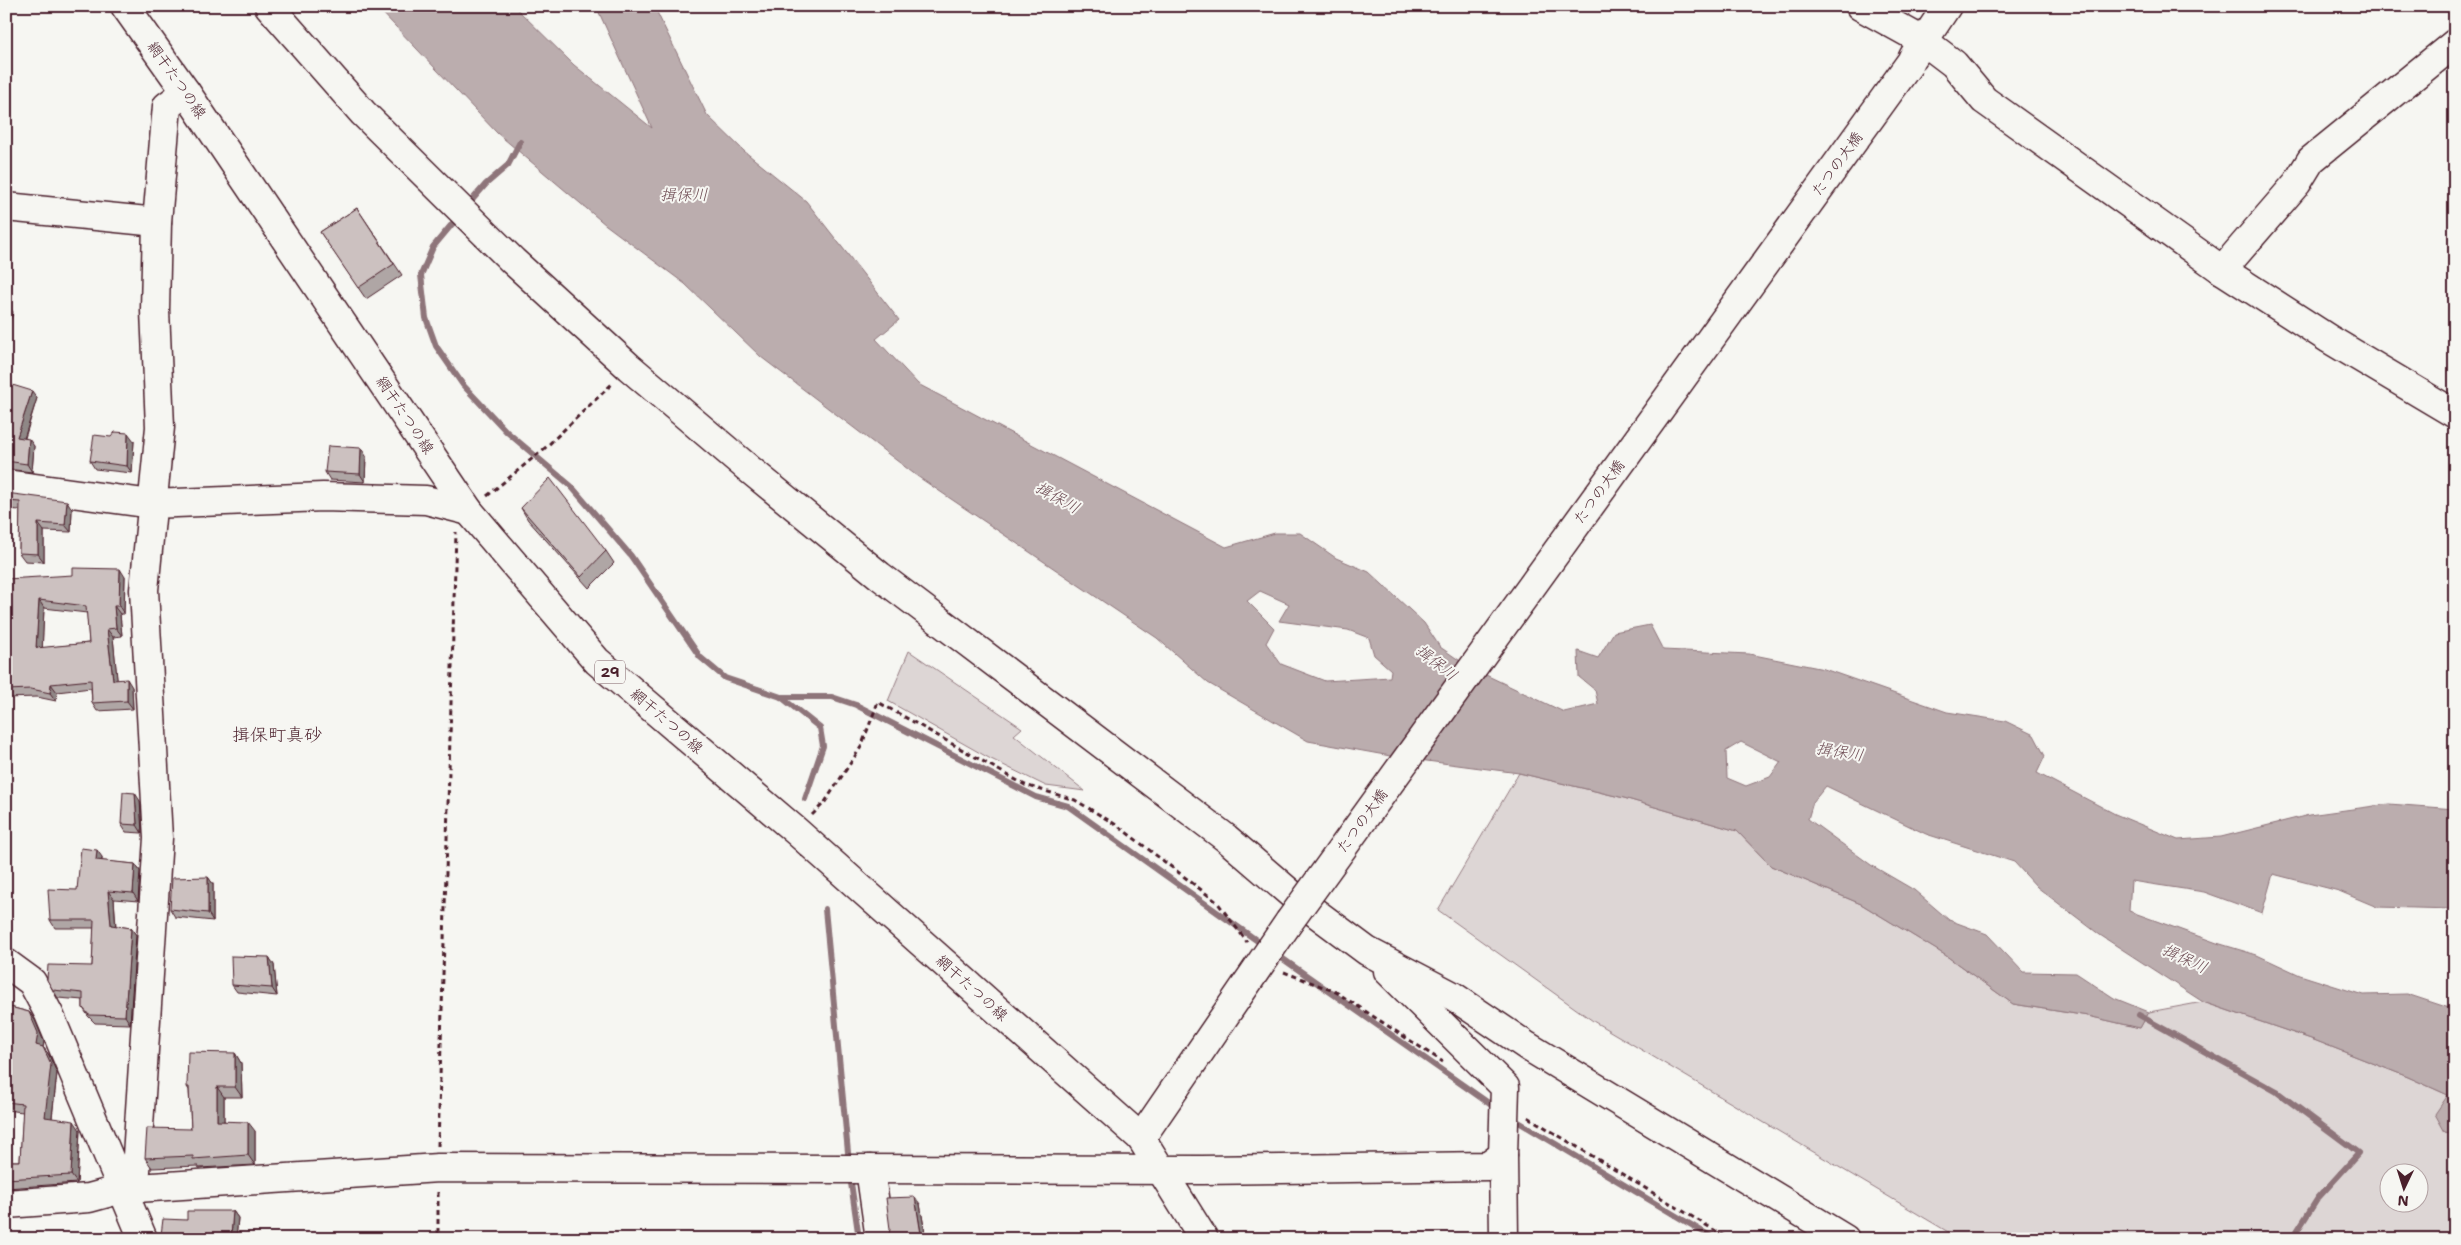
<svg xmlns="http://www.w3.org/2000/svg" width="2461" height="1245" font-family="'Shantell Sans','Klee One',sans-serif">
<rect width="100%" height="100%" fill="#f6f6f2"/>
<filter id="ink" filterUnits="userSpaceOnUse"><feTurbulence type="fractalNoise" baseFrequency=".02" numOctaves="2"/><feDisplacementMap in="SourceGraphic" scale="10" xChannelSelector="R" yChannelSelector="G"/><feConvolveMatrix kernelMatrix="1 2 1 2 8 2 1 2 1" color-interpolation-filters="sRGB"/></filter>
<g filter="url(#ink)">
<g fill="#ddd6d5" stroke="#947a80" fill-rule="evenodd">
<path d="M909,651l113,77 -8,7 71,56 -39,-5 -57,-28 -101,-57z"/>
<path d="M1519,773l105,25 113,33 34,35 90,38 84,51 68,49 75,12 52,12 9,-16 54,-10 111,38 94,37 40,18 -3,37 10,2v105h-495l-367,-218 -155,-111zM2388,1172h30v30h-30z"/>
</g>
<path fill="#bbadae" stroke="#8e747a" fill-rule="evenodd" d="M376,6h138l60,59 78,63 -56,-122h58l53,109 37,36 62,50 93,119 -23,19 42,45 308,163 49,-14h25l36,25 33,14 55,51 16,24 29,20 95,45 34,-8 -3,-14 -16,-13 -1,-26 20,7 16,-26 36,-7 13,25 86,4 75,15 123,43 58,9 29,14 11,21 -8,17 78,41 63,26 43,-3 88,-22 80,-11 66,5v100l-78,-2 -38,-16 -66,-17 -11,39 -58,-21 -73,-11 -2,30 88,32 40,12 43,20 63,20 44,-1 48,16v124l-10,-2 -10,-18 13,-19 -40,-18 -94,-37 -111,-38 -103,-67 -63,-48 -23,-25 -88,-28 -100,-48 -13,16 -5,17 63,46 43,25 35,30 38,14 36,38 53,1 38,25 35,14 -9,16 -52,-12 -75,-12 -68,-49 -84,-51 -90,-38 -34,-35 -113,-33 -105,-25 -123,-16 -88,-16 -100,-58 -51,-45 -240,-162 -156,-119 -76,-73 -79,-59 -109,-92zM1260,591l29,13 -10,17 69,9 21,8 5,17 17,15 -1,7 -65,4 -44,-17 -15,-21 8,-15 -27,-27zM1741,742l40,20 -11,15 -24,9 -19,-8 -1,-27z"/>
<g fill="none" stroke-linecap="round" stroke-linejoin="round">
<g stroke="#8e747a" stroke-width="6">
<path d="M466,207l20,-23 22,-19 12,-23"/>
<path d="M458,217l-25,30 -12,28 5,43 10,28 27,39 44,47 64,54 60,70 69,101 25,21 56,19 39,31 3,18 -18,53"/>
<path d="M781,697h51l24,8 180,92 32,9 198,141"/>
<path d="M825,909l24,254"/>
<path d="M1276,954l221,155"/>
<path d="M2139,1015l138,77 82,61 -41,45 -26,41"/>
<path d="M1512,1118l203,121"/>
<path d="M850,1176l9,63"/>
</g>
<g stroke="#4a1f2b" stroke-width="31">
<g id="minor">
<path d="M269,6l94,107 150,148 116,106 120,102 131,107 346,262 71,61 70,52 86,45 74,50 318,193"/>
<path d="M1860,6l65,36 29,22 30,36 238,170 107,69 126,75"/>
<path d="M1913,57l34,-51"/>
<path d="M6,207l151,15"/>
<path d="M2222,270l75,-87 14,-23 144,-117"/>
<path d="M6,484l146,20 171,-7 103,3 43,11"/>
<path d="M6,963l26,19 17,32 94,225"/>
<path d="M1388,971l117,116 -2,68 1,84"/>
<path d="M1141,1138l148,-216"/>
<path d="M870,1169l10,70"/>
<path d="M122,1189l14,-18 22,-333 -14,-248 16,-163 -5,-117 2,-88 10,-116 19,-14"/>
<path d="M6,1204l83,-6 33,-9 316,-21 764,2 286,-4 15,-11"/>
</g>
</g>
<g stroke="#4a1f2b" stroke-width="31">
<path id="major" d="M125,6l61,86 283,419 128,150 199,170 345,307 63,101"/>
</g>
<g stroke="#4a1f2b" stroke-width="3" stroke-dasharray="5 4" stroke-linecap="butt">
<path d="M487,496l58,-48 68,-65"/>
<path d="M812,815l13,-13 36,-55 17,-45 147,83 50,15 43,26 99,76 30,40"/>
<path d="M1284,972l52,20 107,70"/>
<path d="M1528,1117l201,122"/>
<path d="M438,1146l18,-614"/>
<path d="M438,1192v47"/>
</g>
<use href="#minor" stroke="#f6f6f2" stroke-width="28"/>
<use href="#major" stroke="#f6f6f2" stroke-width="28"/>
<g stroke="#4a1f2b" stroke-width="31" stroke-linecap="butt">
<path id="minor-bridge" d="M1289,922l621,-859"/>
</g>
<use href="#minor-bridge" stroke="#f6f6f2" stroke-width="28"/>
</g>
<g fill="#afa6a5" stroke="#4a1f2b" fill-rule="evenodd">
<path d="M357,208l45,67 -36,24 -46,-67z"/>
<path d="M6,383l31,15 -12,40 9,8 -2,26 -26,-3z"/>
<path d="M111,437l23,4 -2,32 -37,-4 -5,-8z"/>
<path d="M366,456l-1,26 -35,-2 -5,-8z"/>
<path d="M6,493l66,16 -1,23 -27,-1v31l-19,-1 -6,-8 1,-43 -14,-1z"/>
<path d="M521,508l85,43 8,12 -25,25 -61,-68z"/>
<path d="M125,577l-1,37h-4l2,22 -9,1 4,43 15,7 1,22 -36,2 -5,-8 -1,-15 -34,4 -1,9 -19,-4 -31,1v-119zM44,608l43,5 2,30 -47,5z"/>
<path d="M140,801l2,32 -16,-1 -5,-8z"/>
<path d="M102,857v4l33,3 5,7 -2,30 -24,-2 2,27 15,2 5,7 -6,89 -35,-1 -7,-7 -5,-8v-8l-25,-2 -5,-8 39,-24 2,-38h-39l-5,-8 27,-30z"/>
<path d="M208,877l5,7v37l-38,-4 -5,-8z"/>
<path d="M269,957l5,8 3,31 -40,-4 -5,-7z"/>
<path d="M6,1006l23,6 6,8 9,22 -1,5 6,8 8,18 -5,45 28,12 -3,53 -71,5v-27h14l3,-49 -17,-2z"/>
<path d="M235,1053l6,10 1,34h-18v24l31,10v34l-56,3 -1,-2 -46,2 -7,-10 46,-29 -2,-39 -2,-3z"/>
<path d="M920,1204l6,35h-38z"/>
<path d="M233,1211l5,7 -2,21h-72l-3,-4 26,-15z"/>
</g>
<g fill="#8f8786" stroke="#4a1f2b">
<path d="M7,304l6,8 -7,23v-28z"/>
<path d="M32,391l5,7 -15,47 -5,-8z"/>
<path d="M128,433l6,8 -2,32 -5,-7z"/>
<path d="M29,439l5,7 -2,26 -5,-8z"/>
<path d="M361,448l5,8 -1,26 -5,-8z"/>
<path d="M67,501l5,8 -1,23 -6,-7z"/>
<path d="M38,523l6,8v31l-6,-8z"/>
<path d="M120,569l5,8 -1,37 -5,-8z"/>
<path d="M39,600l5,8 -2,48 -6,-8z"/>
<path d="M114,606l6,8 2,22 -6,-8z"/>
<path d="M107,629l6,8 5,51 -5,-8z"/>
<path d="M127,679l5,8 1,22 -6,-8z"/>
<path d="M51,684l6,8 -1,9 -6,-8z"/>
<path d="M135,793l5,8 2,32 -5,-8z"/>
<path d="M97,850l5,7 -1,11 -5,-8z"/>
<path d="M135,864l5,7 -2,30 -5,-8z"/>
<path d="M208,877l5,7v37l-5,-8z"/>
<path d="M108,891l6,8 2,33 -5,-7z"/>
<path d="M131,928l5,7 -6,89 -5,-8z"/>
<path d="M269,957l5,8 3,31 -5,-8z"/>
<path d="M29,1012l6,8 9,22 -2,11 -6,-8z"/>
<path d="M43,1047l6,8 8,18 -6,52 -6,-8z"/>
<path d="M235,1053l6,10 1,34 -7,-10z"/>
<path d="M217,1087l7,10v33l-7,-9z"/>
<path d="M74,1121l6,9 -3,53 -6,-8z"/>
<path d="M248,1122l7,9v34l-7,-10z"/>
<path d="M915,1197l5,7 6,35h-2l-3,-5z"/>
<path d="M233,1211l5,7 -2,21h-3l-2,-3z"/>
</g>
<g fill="#ccc1c0" stroke="#4a1f2b" fill-rule="evenodd">
<path d="M357,208l37,56 -36,24 -38,-56z"/>
<path d="M6,383l26,8 -15,46 12,2 -2,25 -21,-3z"/>
<path d="M115,432l13,1 -1,33 -37,-5 4,-26 17,2z"/>
<path d="M328,446l33,2 -1,26 -35,-2z"/>
<path d="M550,478l56,73 -25,26 -60,-69z"/>
<path d="M6,493l61,8 -2,24 -27,-2v31l-19,-1 1,-51 -14,-1z"/>
<path d="M73,568l47,1 -1,37h-5l2,22 -9,1 6,51 14,-1v22l-35,2 -1,-23 -40,4 -1,9 -19,-4 -25,1v-111l67,-4zM39,600l47,6 3,37 -53,5z"/>
<path d="M123,792l12,1 2,32 -16,-1z"/>
<path d="M81,848l16,2 -1,10 39,4 -2,29 -25,-2 3,34 20,3 -6,88 -36,-1 -6,-7v-15l-30,-3 -6,-10 1,-15 44,1 2,-46h-44l-2,-31 29,1z"/>
<path d="M208,877v36l-38,-4 2,-31z"/>
<path d="M231,956l38,1 3,31 -40,-3z"/>
<path d="M6,1006l23,6 9,21 -2,12 7,2 8,17 -6,53 29,4 -3,54 -65,4v-18h14l3,-57 -17,-2z"/>
<path d="M188,1052l47,1v34h-18v34l31,1v33l-55,4v-3l-48,2 2,-30 44,1 -2,-42h-2z"/>
<path d="M915,1197l6,37 -9,1v4h-24l2,-10 -4,-31z"/>
<path d="M187,1211h46l-2,25 -44,1 -26,-2 2,-16 24,1z"/>
</g>
</g>
<g text-anchor="middle" stroke-width="4" stroke-linejoin="round" paint-order="stroke">
<rect fill="#f6f6f2" stroke="#7e6067" stroke-width="1" x="595" y="660.5" width="30" height="23" rx="4"/>
<g font-size="14" font-weight="bold" fill="#4a1f2b">
<text x="610" y="677">29</text>
</g>
<g font-size="15" fill="#4a1f2b" stroke="#f6f6f2">
<text transform="translate(177 80) rotate(55)" y="5">網干たつの線</text>
<text transform="translate(1837 164) rotate(-54)" y="5">たつの大橋</text>
<text transform="translate(405 415) rotate(56)" y="5">網干たつの線</text>
<text transform="translate(1599 492) rotate(-54)" y="5">たつの大橋</text>
<text transform="translate(667 721) rotate(41)" y="5">網干たつの線</text>
<text transform="translate(1362 821) rotate(-54)" y="5">たつの大橋</text>
<text transform="translate(972 988) rotate(42)" y="5">網干たつの線</text>
</g>
<g font-size="16" font-style="italic" fill="#6c4a52" stroke="#f6f6f2">
<text x="684" y="200">揖保川</text>
<text transform="translate(1058 497) rotate(29)" y="6">揖保川</text>
<text transform="translate(1437 662) rotate(38)" y="6">揖保川</text>
<text transform="translate(1840 751) rotate(9)" y="6">揖保川</text>
<text transform="translate(2185 958) rotate(25)" y="6">揖保川</text>
</g>
<g font-size="18" fill="#4a1f2b" stroke="#f6f6f2">
<text x="277" y="741">揖保町真砂</text>
</g>
</g>
<rect width="2461" height="1245" fill="none" stroke="#f6f6f2" stroke-width="25"/>
<rect x="12" y="12" width="2436" height="1220" fill="none" stroke="#4a1f2b" stroke-width="2" filter="url(#ink)"/>
<g transform="translate(2404 1188) rotate(184)"><circle r="24" fill="#f6f6f2" stroke="#b1a0a2"/>
<path d="M0-4L9 19L0 12L-9 19Z" fill="#4a1f2b"/>
<text y="-8" font-size="14" font-weight="bold" text-anchor="middle" fill="#4a1f2b">N</text>
</g>
</svg>
